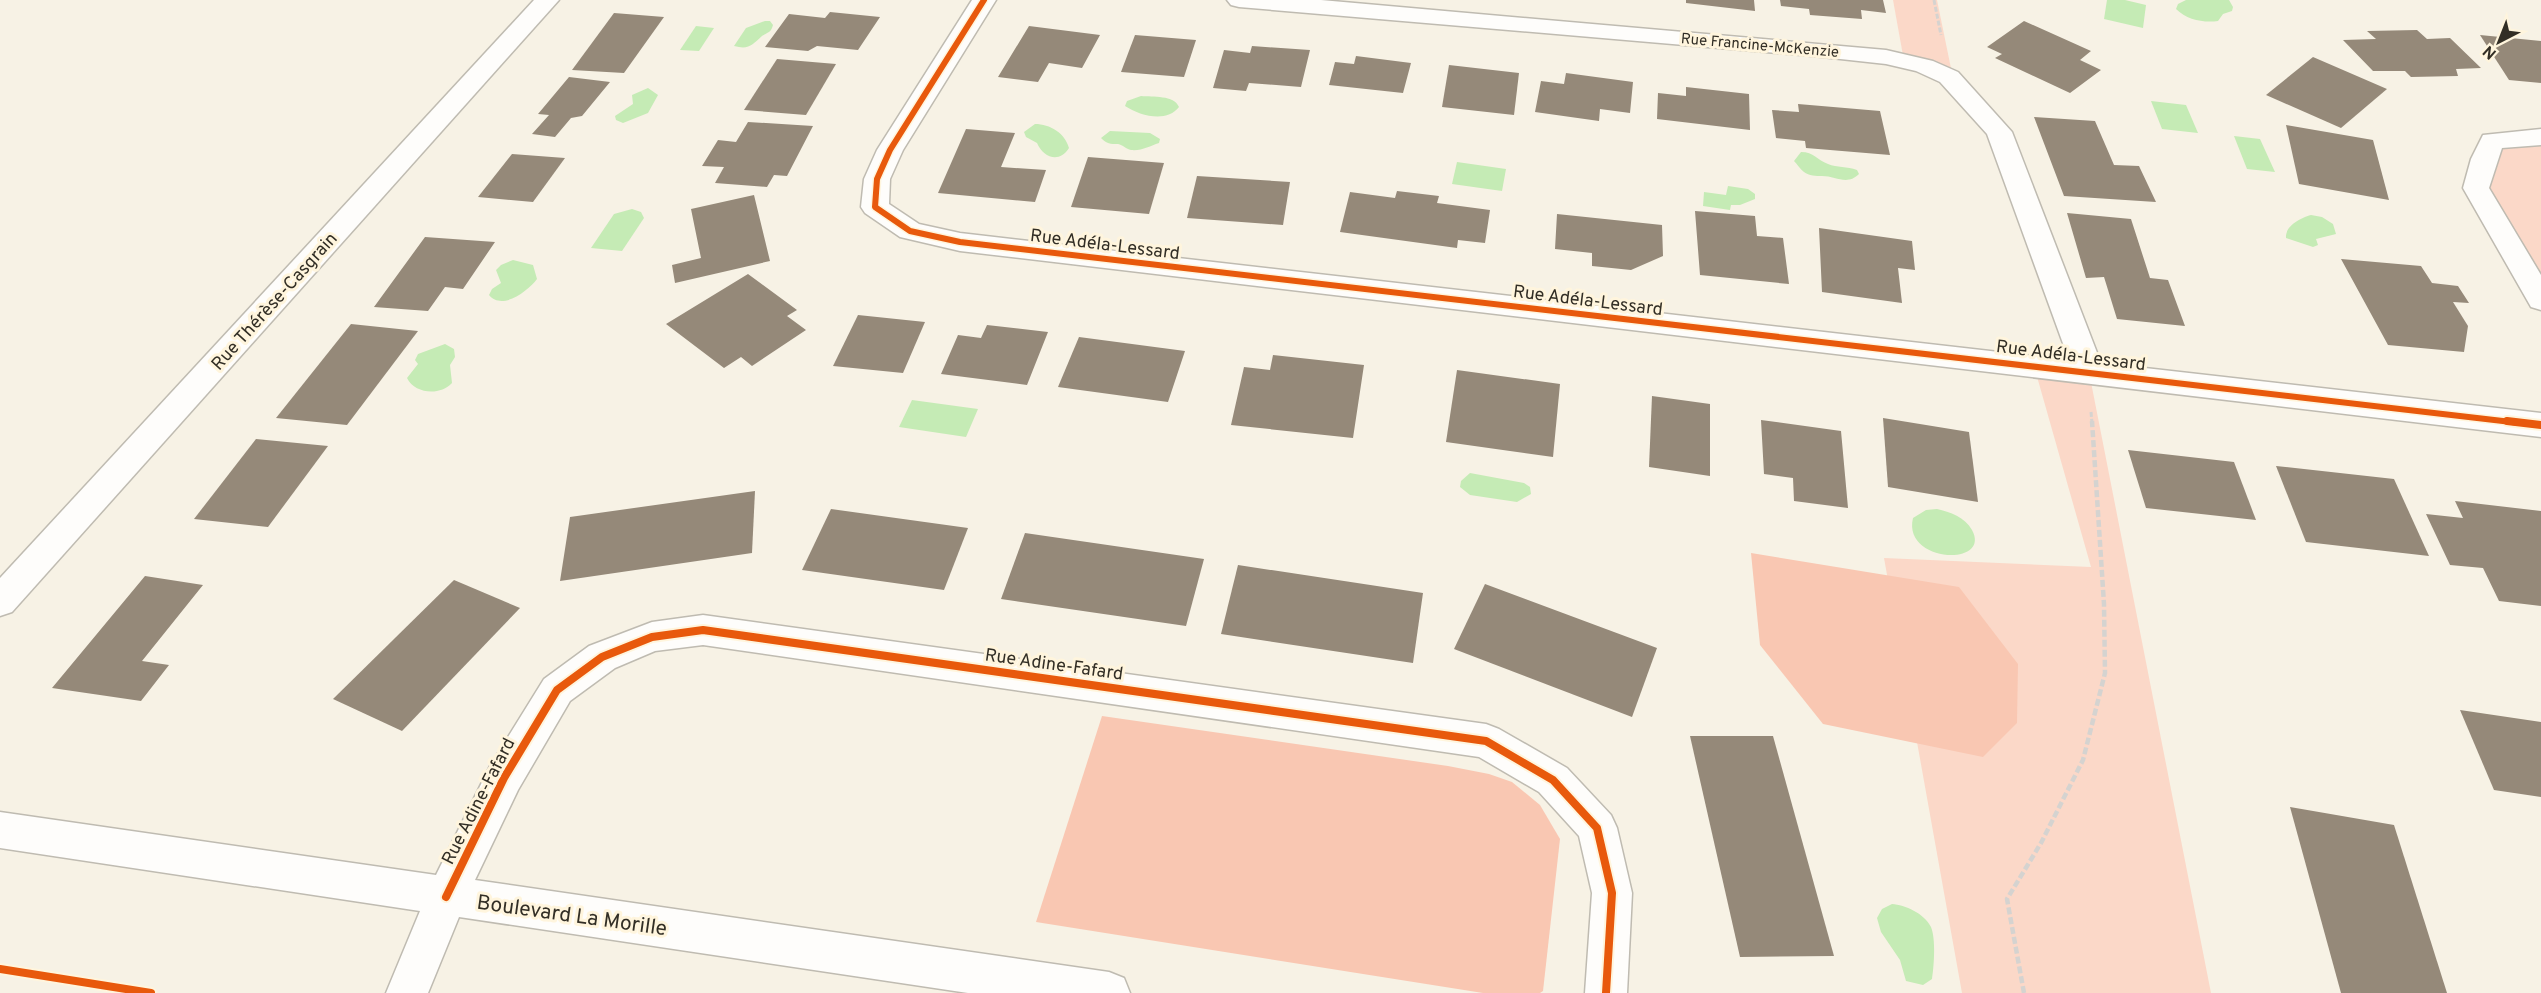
<svg xmlns="http://www.w3.org/2000/svg" width="2541" height="993" font-family="Overpass,sans-serif">
<rect width="100%" height="100%" fill="#f7f2e5"/>
<g fill="#fbd8c8">
<path d="M1893,0h44l17,83 -50,-22z"/>
<path d="M2541,137v163l-65,-112 16,-47z"/>
<path d="M2034,366l55,6 122,621h-249l-78,-435 207,9z"/>
</g>
<g fill="#f9c7b2">
<path d="M1751,553l208,34 59,77 -1,59 -34,34 -160,-33 -63,-79z"/>
<path d="M1102,716l346,50 41,8 23,8 28,23 20,34 -17,152 -3,2h-57l-447,-71z"/>
</g>
<g fill="#c5ebb5">
<path d="M2107,0h18l21,5 -3,23 -39,-9z"/>
<path d="M2186,0h43l4,7 -1,4 -9,3 -5,7c-14,2 -31,-1 -42,-12l2,-5z"/>
<path d="M765,21h5l3,4c-2,8 -5,7 -11,11 -10,9 -13,14 -28,10l12,-18z"/>
<path d="M696,26l18,2 -15,23 -19,-1z"/>
<path d="M648,88l10,7 -10,18 -25,10 -7,-3 -1,-4 18,-12 -1,-9z"/>
<path d="M1141,96c12,1 33,-1 38,11 -12,16 -39,9 -54,-1l2,-5z"/>
<path d="M2151,101l35,4 12,28 -36,-4z"/>
<path d="M1035,124c15,0 30,9 34,24 -10,16 -26,9 -32,-5l-11,-6 -2,-5z"/>
<path d="M1110,131l40,2 10,6 -1,4c-9,3 -17,8 -28,7 -5,-1 -8,-5 -13,-6 -8,0 -11,0 -17,-6z"/>
<path d="M2234,136l26,3 15,33 -28,-3z"/>
<path d="M1801,152c13,0 16,8 27,12 9,4 19,2 29,6l2,4c-12,12 -23,2 -37,2 -6,0 -13,0 -18,-4 -4,-3 -7,-8 -10,-11z"/>
<path d="M1457,162l49,7 -4,22 -50,-7z"/>
<path d="M1728,186l20,3 7,5v5l-15,6h-9l-1,5 -27,-4 1,-14 22,3z"/>
<path d="M632,209l9,3 3,6 -22,33 -31,-3 23,-34z"/>
<path d="M2311,215l11,2 11,7 3,10 -20,5 2,6 -5,2 -27,-9c-1,-12 14,-20 25,-23z"/>
<path d="M513,260l20,5 4,14c-9,12 -35,32 -48,16l3,-6 9,-6 -5,-13 5,-5z"/>
<path d="M445,344l9,5 1,8 -5,8 2,18c-12,13 -37,11 -45,-5l11,-14 -3,-4 3,-6z"/>
<path d="M912,400l66,9 -12,28 -67,-10z"/>
<path d="M1470,473l54,10 6,4 1,7 -14,8 -47,-7 -10,-8 1,-6z"/>
<path d="M1937,509c13,3 28,8 35,21 20,37 -70,33 -59,-12l13,-8z"/>
<path d="M1892,904c13,1 32,9 39,23 5,12 3,40 1,52l-9,6 -17,-4 -6,-21 -19,-28 -4,-14 5,-9z"/>
</g>
<g fill="#958979">
<path d="M1686,0h68l1,11 -69,-8z"/>
<path d="M1780,0h103l3,13 -25,-3 1,9 -52,-4 -1,-6 -28,-3z"/>
<path d="M830,12l50,5 -22,33 -41,-4 -9,5 -43,-4 24,-33 36,4z"/>
<path d="M614,13l50,4 -40,56 -52,-3z"/>
<path d="M2024,21l67,30 -11,9 21,10 -31,23 -75,-35 7,-4 -15,-7z"/>
<path d="M1029,26l71,9 -18,33 -33,-5 -11,19 -40,-5z"/>
<path d="M2417,30l10,9 23,-1 31,30 -25,1 2,7 -47,1 -6,-6h-32l-30,-31 33,-1 -9,-8z"/>
<path d="M1135,35l61,5 -12,37 -63,-5z"/>
<path d="M2480,35l61,6v42l-32,-3z"/>
<path d="M1252,46l58,4 -9,37 -52,-4 -3,8 -33,-3 11,-38 26,3z"/>
<path d="M1356,56l55,7 -8,30 -74,-8 6,-23 19,2z"/>
<path d="M2313,57l74,32 -46,39 -75,-33z"/>
<path d="M777,59l59,5 -30,51 -62,-5z"/>
<path d="M1449,65l70,8 -5,42 -72,-8z"/>
<path d="M1566,73l67,9 -3,31 -30,-4 -1,12 -64,-9 6,-31 23,3z"/>
<path d="M569,77l41,5 -28,34 -11,2 -16,19 -23,-3 17,-19 -11,-1z"/>
<path d="M1686,87l63,7 1,36 -93,-11 1,-26 28,3z"/>
<path d="M1798,104l82,7 10,44 -84,-7 -1,-7 -29,-3 -4,-28 27,2z"/>
<path d="M2034,117l61,4 19,44 25,1 17,36 -92,-6z"/>
<path d="M748,122l65,4 -26,50 -13,-1 -7,12 -52,-4 9,-16 -22,-1 16,-26 18,2z"/>
<path d="M2286,125l87,15 16,60 -90,-16z"/>
<path d="M966,129l49,4 -14,34 45,3 -11,32 -97,-9z"/>
<path d="M512,154l53,4 -32,44 -55,-5z"/>
<path d="M1088,157l76,6 -15,51 -78,-7z"/>
<path d="M1197,176l93,6 -7,43 -96,-7z"/>
<path d="M1397,191l42,5 -2,7 53,7 -5,33 -27,-3 -1,8 -117,-16 10,-40 45,6z"/>
<path d="M754,195l16,66 -95,22 -3,-18 29,-7 -10,-49z"/>
<path d="M1695,211l60,5 2,20 26,2 6,46 -89,-9z"/>
<path d="M2067,213l64,6 19,59 18,2 17,46 -68,-7 -13,-42 -18,1z"/>
<path d="M1557,214l105,11 1,31 -32,14 -39,-4v-13l-37,-4z"/>
<path d="M1819,228l93,13 3,29 -17,-2 4,35 -80,-11z"/>
<path d="M425,237l70,5 -32,47 -18,-2 -17,24 -54,-4z"/>
<path d="M2341,259l80,7 11,17 26,3 11,17 -16,-1 15,24 -4,26 -76,-7z"/>
<path d="M748,274l49,36 -10,6 19,14 -54,36 -11,-9 -17,11 -58,-44z"/>
<path d="M858,315l67,7 -22,51 -70,-7z"/>
<path d="M351,324l67,7 -71,94 -71,-7z"/>
<path d="M987,325l61,7 -21,53 -86,-11 17,-39 23,3z"/>
<path d="M1079,337l106,14 -17,51 -110,-15z"/>
<path d="M1273,355l91,10 -11,73 -122,-13 13,-58 26,3z"/>
<path d="M1457,370l103,14 -7,73 -107,-15z"/>
<path d="M1652,396l58,8v72l-61,-9z"/>
<path d="M1883,418l86,14 9,70 -90,-15z"/>
<path d="M1761,420l80,11 7,77 -54,-7 -1,-23 -29,-4z"/>
<path d="M256,439l72,7 -60,81 -74,-8z"/>
<path d="M2128,450l106,12 22,58 -110,-12z"/>
<path d="M2276,466l118,13 35,77 -123,-14z"/>
<path d="M755,491l-3,62 -192,28 10,-64z"/>
<path d="M2455,501l86,10v95l-42,-5 -16,-33 -33,-3 -24,-51 37,4z"/>
<path d="M831,509l137,19 -24,62 -142,-20z"/>
<path d="M1025,533l179,26 -18,67 -185,-27z"/>
<path d="M1238,565l185,28 -10,70 -192,-29z"/>
<path d="M145,576l58,9 -61,76 27,4 -28,36 -89,-13z"/>
<path d="M454,580l66,28 -118,123 -69,-32z"/>
<path d="M1485,584l172,64 -25,69 -178,-68z"/>
<path d="M2460,710l81,12v75l-47,-7z"/>
<path d="M1690,736h83l61,220 -94,1z"/>
<path d="M2290,807l104,18 53,168h-106z"/>
</g>
<g fill="none" stroke-linecap="round" stroke-linejoin="round">
<g stroke="#bfbbb1" stroke-width="3">
<g id="minor">
<path d="M534,0h25l-547,612 -12,4v-38z"/>
<path d="M972,0h24l-93,150 -13,29 -1,25 30,20 41,9 1109,127 -82,-226 -47,-52 -24,-11 -30,-7 -73,-8 -574,-49 -8,-2 -4,-5h94l565,50 47,11 25,11 54,60 89,231 440,50v24l-1581,-186 -60,-14 -35,-24 -4,-6 3,-28 13,-29z"/>
<path d="M2541,129v16l-39,3 -13,40 52,87v35l-10,-3 -68,-119 8,-29 12,-24z"/>
<path d="M703,615l783,109 13,5 68,39 44,47 6,13 15,65 -5,100h-42l7,-100 -13,-57 -40,-44 -60,-35 -776,-112 -48,6 -40,17 -45,33 -52,89 -43,90 634,92 15,6 6,15h-162l-509,-76 -31,76h-42l34,-82 -420,-63v-36l436,63 54,-109 54,-87 45,-33 63,-24z"/>
</g>
</g>
<g stroke="#d5d3d0" stroke-width="3" stroke-dasharray="5 2" stroke-linecap="butt">
<path d="M1934,0l7,35"/>
<path d="M2091,412l1,11"/>
</g>
<path stroke="#d5d3d0" stroke-width="4.5" stroke-dasharray="7 3" stroke-linecap="butt" d="M2024,993l-17,-94 34,-56 42,-83 22,-87 -1,-69 -12,-183"/>
<use href="#minor" fill="#fefdfb" fill-rule="evenodd"/>
<g stroke="#fff5dd" stroke-width="9">
<path id="cycleway-far1" d="M984,0l-94,150 -13,29 -2,28 35,24 50,11 1560,181"/>
</g>
<g stroke="#fff5dd" stroke-width="12">
<g id="cycleway">
<path d="M2507,421l34,4"/>
<path d="M446,897l58,-119 53,-88 45,-33 50,-20 51,-7 783,111 67,39 44,48 15,65 -6,100"/>
<path d="M0,969l151,24"/>
</g>
</g>
<use href="#cycleway-far1" stroke="#e8590c" stroke-width="6"/>
<use href="#cycleway" stroke="#e8590c" stroke-width="8"/>
</g>
<g text-anchor="middle" stroke-width="6" stroke-linejoin="round" paint-order="stroke">
<g font-size="15" fill="#322e25" stroke="#fff5dd">
<text transform="translate(1760 45) rotate(5)" y="5">Rue Francine-McKenzie</text>
</g>
<g font-size="18" fill="#322e25" stroke="#fff5dd">
<text transform="translate(1105 244) rotate(7)" y="6">Rue Adéla-Lessard</text>
<text transform="translate(1588 300) rotate(7)" y="6">Rue Adéla-Lessard</text>
<text transform="translate(274 301) rotate(-48)" y="6">Rue Thérèse-Casgrain</text>
<text transform="translate(2071 355) rotate(7)" y="6">Rue Adéla-Lessard</text>
<text transform="translate(1054 664) rotate(8)" y="6">Rue Adine-Fafard</text>
<text transform="translate(478 801) rotate(-63)" y="6">Rue Adine-Fafard</text>
</g>
<g font-size="21" fill="#322e25" stroke="#fff5dd">
<text transform="translate(572 915) rotate(8)" y="7">Boulevard La Morille</text>
</g>
</g>
<g transform="translate(2499 42) rotate(222)" stroke="#fff5dd" stroke-width="4.5" paint-order="stroke">
<path d="M0-4.5L10 22L0 15L-10 22Z" fill="#322e25"/>
<text y="-9" font-size="16" font-weight="bold" text-anchor="middle" fill="#322e25">N</text>
</g>
</svg>
